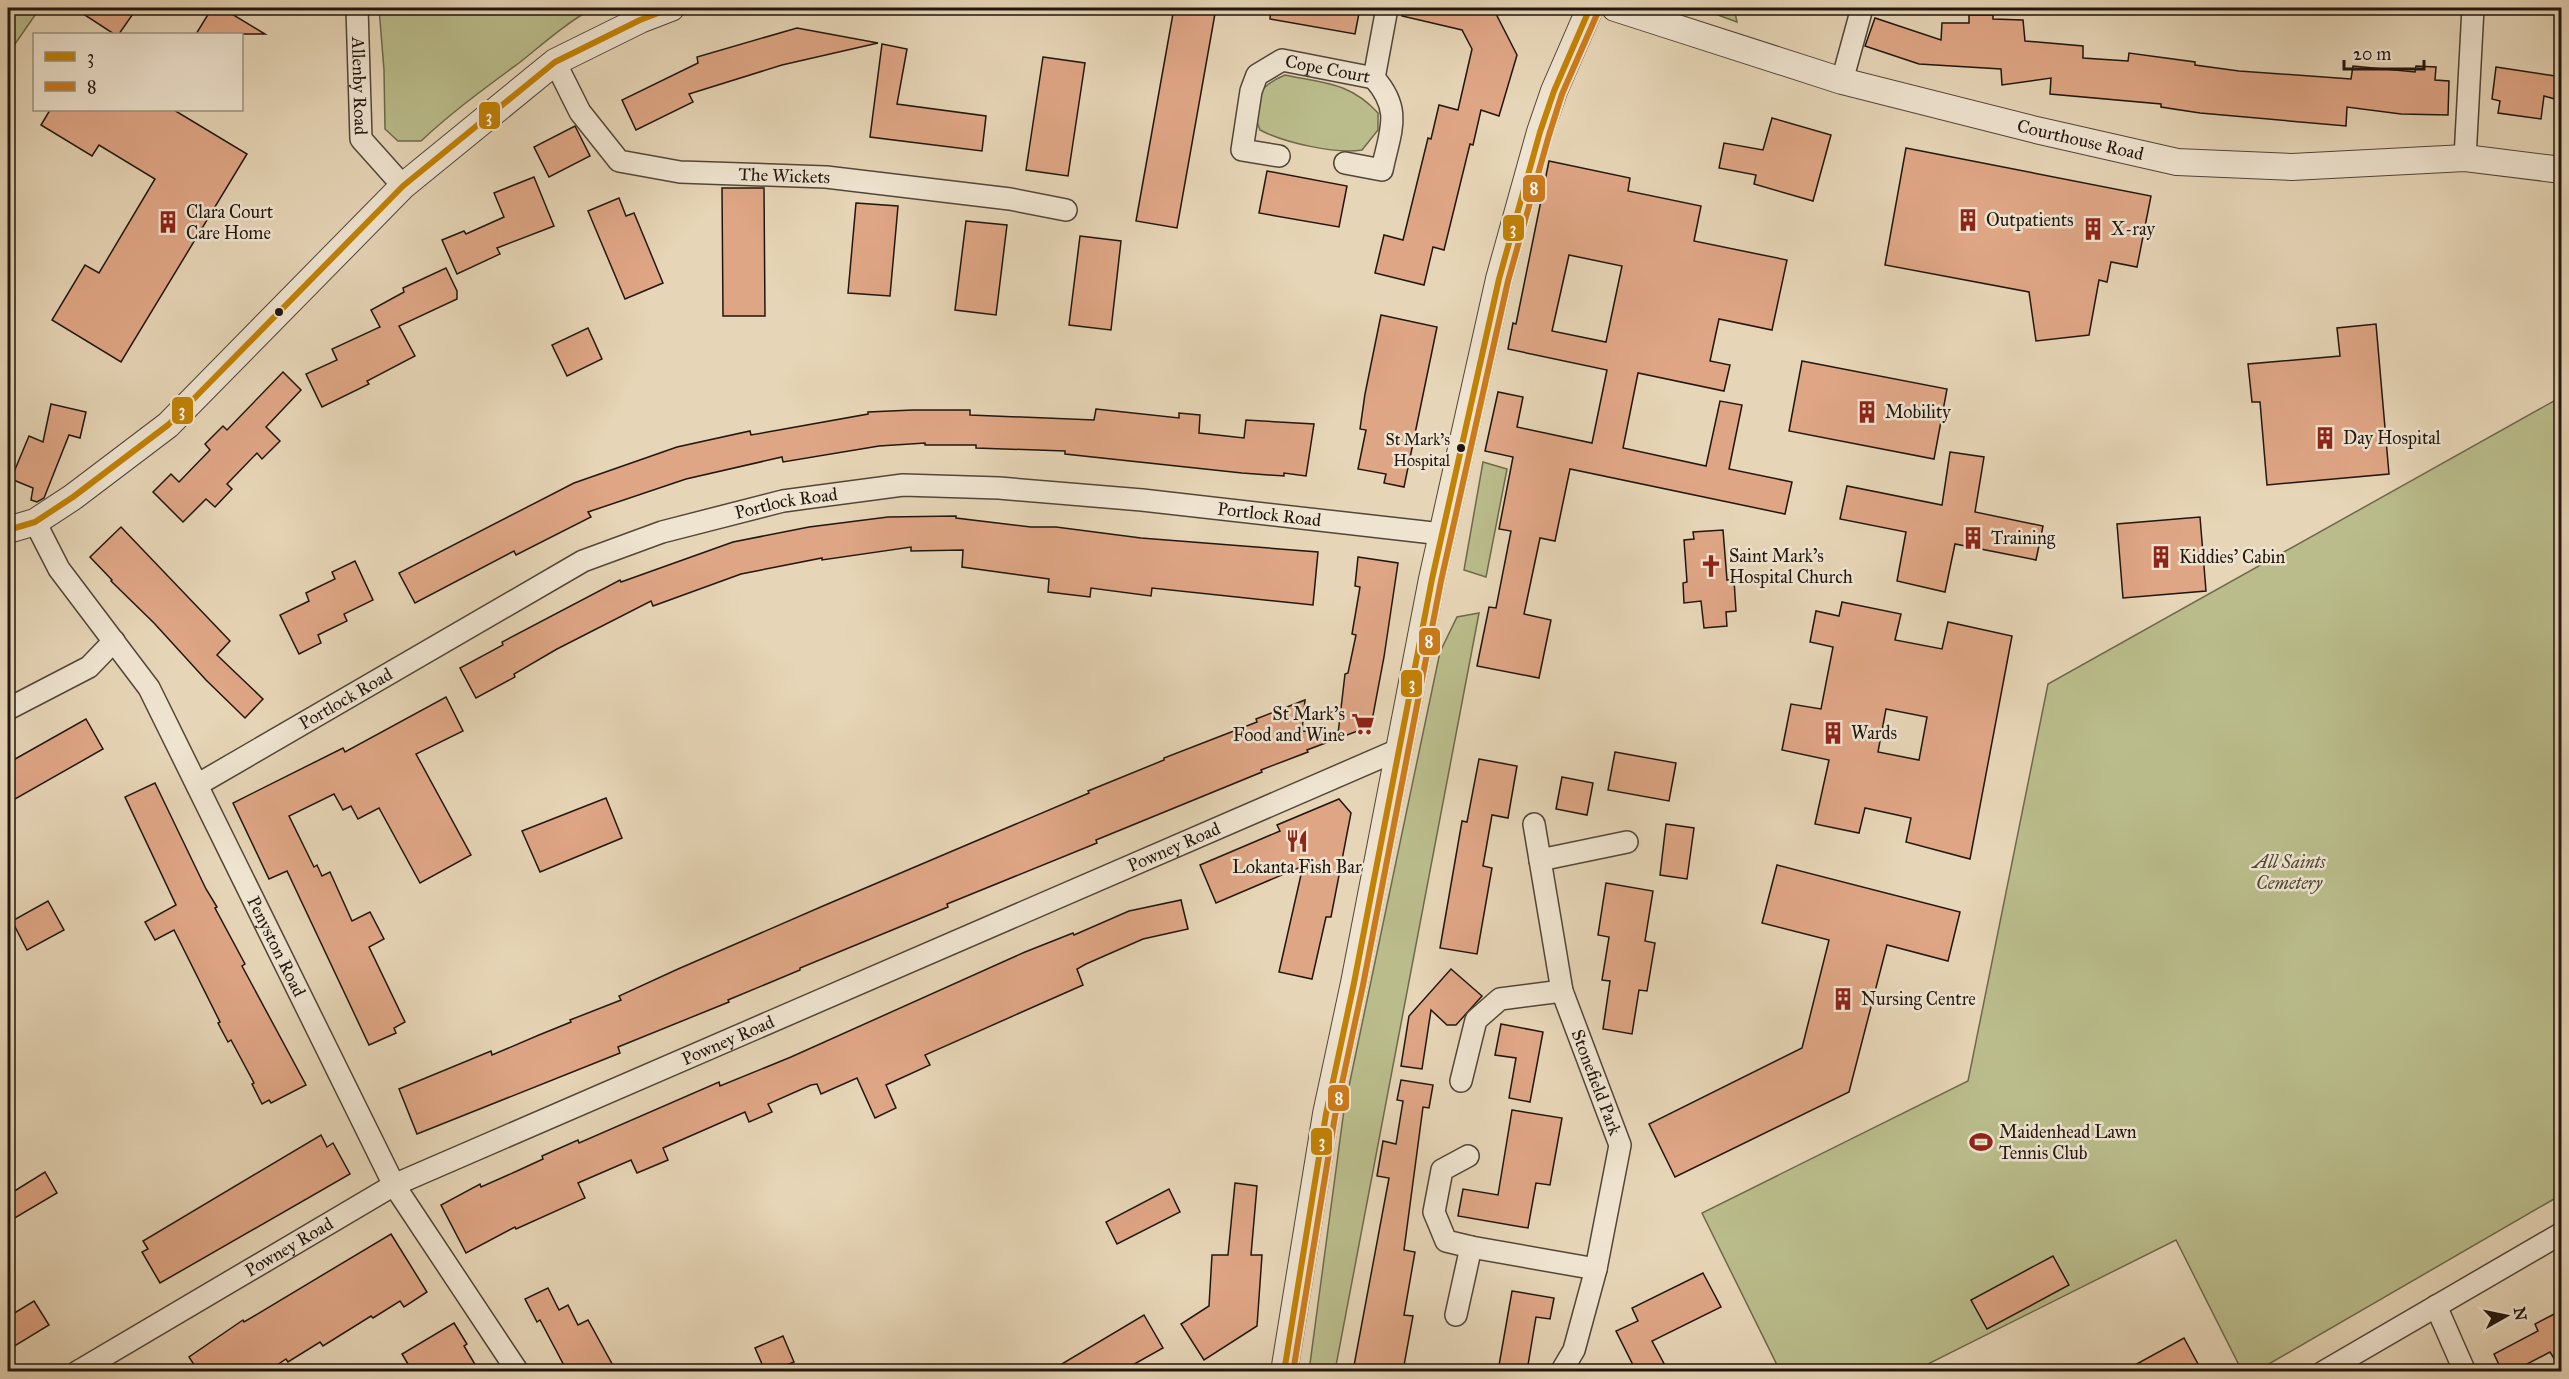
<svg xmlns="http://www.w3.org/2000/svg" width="2569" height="1379" font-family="'IM FELL Great Primer',serif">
<rect width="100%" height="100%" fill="#e6d5b6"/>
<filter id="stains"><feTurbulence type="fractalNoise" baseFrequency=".00333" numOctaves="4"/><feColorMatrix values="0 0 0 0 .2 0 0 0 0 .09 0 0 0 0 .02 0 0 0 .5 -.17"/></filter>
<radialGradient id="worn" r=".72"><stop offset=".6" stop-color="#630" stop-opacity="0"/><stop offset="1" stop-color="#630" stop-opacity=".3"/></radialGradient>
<g fill="#babc8b" stroke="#6e694c" stroke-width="1.5">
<path d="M8,8h32l-32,46z"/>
<path d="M379,8h214c-28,16 -49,35 -74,55 -34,25 -67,49 -98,78h-23l-13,-12 -1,-59z"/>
<path d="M1699,8h35l3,14z"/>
<path d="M1285,75c38,8 65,7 93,38v17l-16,20c-27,4 -77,-7 -102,-20 -11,-27 -2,-44 25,-55z"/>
<path d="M2561,397v798l-306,177 -13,-1 -66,-131 -262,131h-134l-78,-158 266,-132 80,-397z"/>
<path d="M1483,462l24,7 -21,108 -22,-7z"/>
<path d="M1479,613l-144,758h-26l35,-261 96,-458 17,-35z"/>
</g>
<g fill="#dfa685" stroke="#21160e" stroke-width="1.5" fill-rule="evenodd">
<path d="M74,8h63l-18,26h-5z"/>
<path d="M212,8h10l43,26h-69z"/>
<path d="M1174,8h42l-39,220 -41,-7z"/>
<path d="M1271,8h89l-5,26 -85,-15z"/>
<path d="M1403,8h90l24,47 -18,61 -18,-6 -8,35 -3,-1 -26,106 -11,-3 -9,38 -49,-12 9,-38 19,5 25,-102 3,1 8,-34 19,5 14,-61 -10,-19 -60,-14z"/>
<path d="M1969,15h24v4l30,1 2,21 58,5v12l45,3 1,-8 66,9v3l44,6 112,8 2,-13 62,6 1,-6 20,1 -1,13 14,1 -1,34 -47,-1 -54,-7 -1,19 -146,-13 -39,-6v-3l-111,-10 1,-16 -49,7 -1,-16 -82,-5 -54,-18 10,-28 66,22 1,-17h27z"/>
<path d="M797,28l81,15 -96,22 -93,29 4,8 -57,28 -14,-30 76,-37 -1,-6z"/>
<path d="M882,44l25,5 -10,55 89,12 -4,35 -112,-14z"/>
<path d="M1043,57l42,6 -17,113 -42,-6z"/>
<path d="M2496,67l66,10v24l-18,-5 -3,23 -43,-6 2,-12 -8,-2z"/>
<path d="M50,110h124l73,44 -126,208 -69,-42 33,-55 14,8 56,-94 -56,-34 -7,11 -51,-31z"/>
<path d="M1772,118l59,17 -18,66 -59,-17 2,-9 -37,-7 5,-25 39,7z"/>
<path d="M575,126l15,30 -41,21 -15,-30z"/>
<path d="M1906,148l245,48 -14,71 -26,-5 -4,20 -8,-2 -10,55 -53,6 -7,-49 -144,-27z"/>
<path d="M1549,161l81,17 -2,13 73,15 -7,35 93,19 -15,70 -53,-11 -9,42 20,4 -6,26 -86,-18 -15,75 83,18 14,-65 22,4 -13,64 63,13 -7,32 -215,-45 -15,72 -15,-3 -16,76 27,6 -12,58 -62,-12 12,-59 7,1 15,-77 -12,-2 14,-72 -28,-6 13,-59 25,5 -6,30 75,16 15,-73 -99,-21 5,-26 3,1zM1569,255l53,11 -16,76 -54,-11z"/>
<path d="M1267,171l80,15 -8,41 -80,-14z"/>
<path d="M534,177l20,49 -57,22 3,6 -43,20 -15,-34 22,-9 2,3 38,-17 -10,-24z"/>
<path d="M722,188h42l1,128h-42z"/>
<path d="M619,198l7,18 8,-3 29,70 -38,16 -37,-88z"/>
<path d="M856,203l42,3 -8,90 -42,-3z"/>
<path d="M966,221l41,4 -11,90 -41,-5z"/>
<path d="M1080,236l41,5 -10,89 -42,-5z"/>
<path d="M446,268l11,23v8l-58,27 16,30 -48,25 2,3 -47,23 -16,-33 31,-14 -5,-11 48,-22 -9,-17 33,-18 -1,-4z"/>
<path d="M1381,315l56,12 -33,160 -20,-4 2,-9 -28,-5 8,-39 -6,-1 5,-35z"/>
<path d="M2376,324l13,150 -122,11 -7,-83h-8l-4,-38 92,-8 -3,-28z"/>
<path d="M588,328l14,31 -35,17 -15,-31z"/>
<path d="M1802,361l145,28 -13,70 -145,-28z"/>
<path d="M283,372l18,18 -35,37 14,14 -18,18 -5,-6 -30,31 5,5 -17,18 -9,-8 -23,23 -30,-30 18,-18 8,8 31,-32 -5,-6 18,-18 4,4z"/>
<path d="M51,404l35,8 -6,26 -11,-3 -25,63 -7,4 -6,-2 2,-12 -22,-9 18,-43 14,6z"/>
<path d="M1096,409l83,9v-5l21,2 -1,18 45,5 2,-18 68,4 -8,52 -22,-3v3l-42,-3 -177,-19v-3l-89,-3v-3h-51v-2l-46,3 -96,16 -1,-5 -96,22 -98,33 3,5 -75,38 -2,-4 -99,52 -16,-30 175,-90 103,-36 73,-16 1,4 117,-21v-2l45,-2h57v5l124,5z"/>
<path d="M1950,452l34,5 -9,55 68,14 -7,34 -81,-16 -10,48 -48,-11 9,-49 -66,-13 7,-33 95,19z"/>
<path d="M956,516v2l75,9h25l85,11 177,14 -5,53 -161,-17 -1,8 -60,-8 -1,9 -42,-5 1,-13 -87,-12 1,-17 -52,1v-4l-89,13v-2l-81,16 -88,32 -2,-5 -94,48 -43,25 1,3 -39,21 -16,-30 43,-23 -1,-3 118,-62 1,2 112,-40 76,-15 79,-10z"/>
<path d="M2200,517l6,74 -83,7 -6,-74z"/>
<path d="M121,527l109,114 -13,14 46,44 -18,19 -39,-38 -52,-57 -43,-42 1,-1 -22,-23z"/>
<path d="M1723,530l4,50h7l2,31 -10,1 1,14 -23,2 -3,-27 -17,2 -1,-20 4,-1 -3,-42 10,-1 -1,-7z"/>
<path d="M1358,557l40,6 -14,94 -13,69 -64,24 1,2 -47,18 1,2 -166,68 1,3 -150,61 1,3 -148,61v2l-72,30 1,2 -111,45 2,6 -203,81 -18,-45 92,-38 1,4 47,-20 32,-13 -1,-2 51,-20 -2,-4 59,-27 145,-63 266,-113 -1,-2 76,-31v-2l93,-36 -1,-3 49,-19 -3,31 36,3 7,-60 3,-1 8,-38 -4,-1 8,-47 -5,-1z"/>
<path d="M355,561l18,39 -29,14 3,7 -29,14 3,8 -22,11 -19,-39 29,-14 -3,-8 29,-14 -3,-7z"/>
<path d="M1842,602l59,12 -6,26 47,9 6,-27 64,14 -42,223 -64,-17 5,-24 -46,-10 -6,25 -44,-9 14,-64 -47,-10 9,-46 30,5 12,-62 -23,-5 6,-31 23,5zM1886,709l41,8 -8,43 -41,-8z"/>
<path d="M446,697l17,34 -47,23 55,101 -51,28 -41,-75 -21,11 -7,-13 -8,4 -9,-16 -45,22 25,51 3,-2 5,11 8,-4 22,49 18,-9 14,27 -15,8 36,75 -11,6 2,5 -27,12 -82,-174 -18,8 -36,-76 110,-55 2,4z"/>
<path d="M86,719l17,30 -95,54v-40z"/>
<path d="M1615,752l61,11 -7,38 -61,-11z"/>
<path d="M1479,759l38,7 -9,52 -16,-3 -9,51 9,2 -15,86 -37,-6 22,-127 5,1z"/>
<path d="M1562,777l31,6 -6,32 -31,-6z"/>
<path d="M155,783l51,106 11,18 -2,1 30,56 -3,2 64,119 -35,18 -2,-3 -7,4 -10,-20 2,-1 -23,-43 -3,2 -10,-19 2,-1 -46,-92 -19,10 -10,-18 31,-17 -51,-108z"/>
<path d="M606,798l16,40 -82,34 -18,-41z"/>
<path d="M1339,799l12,14 -20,104h-5l-14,62 -33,-7 24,-106 -87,37 -16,-38 80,-34 -3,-6z"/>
<path d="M1666,824l28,4 -7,51 -27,-4z"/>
<path d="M1777,865l183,47 -12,49 -61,-16 -38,147 -174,85 -26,-53 153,-76 27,-108 -67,-17z"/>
<path d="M1606,883l47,8 -8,50 10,2 -8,48 -8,-1 -7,44 -29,-5 7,-48 -8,-1 7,-43 -11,-2z"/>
<path d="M1181,900l7,29 -45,10 -57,25 -9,5 6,16 -158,70 5,10 -44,20 10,23 -21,10 -18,-40 -36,16 -4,-10 -6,1 -43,19 4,8 -23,10 -4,-10 -82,36 5,12 -31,13 -6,-13 -53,23 7,15 -69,31 -1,-2 -49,26 -25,-48 39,-21 1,3 36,-16 26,-12 -1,-3 36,-16 1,3 140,-61 1,4 71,-29 234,-105 48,-19 1,2 55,-24z"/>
<path d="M48,901l16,29 -37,20 -15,-29z"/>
<path d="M1451,969l31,27 -26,29h-9l-16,-15 -9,59 -21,-3 8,-50z"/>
<path d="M1501,1024l42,8 -13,70 -21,-4 7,-40 -21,-3z"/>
<path d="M1401,1080l32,5 -4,23 -6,-1 -19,143 11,2 -11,63 9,1 -10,55h-50l36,-193 -12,-2 6,-35 13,3 7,-43 -6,-1z"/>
<path d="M1512,1110l50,8 -12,67 -14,-2 -8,45 -70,-12 5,-27 35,6z"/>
<path d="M321,1135l6,12 6,-4 17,31 -190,109 -18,-31 6,-3 -5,-8z"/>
<path d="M45,1172l12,21 -49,29v-27z"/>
<path d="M1235,1183l22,3 -6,69h11l-5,71 -53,34 -23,-36 28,-18 3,-51h16z"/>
<path d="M1169,1189l11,23 -63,32 -11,-22z"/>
<path d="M391,1234l36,58 -23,15 -4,-6 -27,17 -2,-2 -48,30 -3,-4 -32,20 -2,-3 -18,12h-70l-9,-14 54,-37 1,2z"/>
<path d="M2053,1256l16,29 -82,44 -16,-29z"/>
<path d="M1703,1273l18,34 -69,34 16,30h-32l-20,-40 22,-10 -6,-13z"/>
<path d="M548,1288l11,22 9,-5 10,20 10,-5 28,51h-49l-27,-51 -3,2 -12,-23z"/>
<path d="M1512,1291l42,7 -4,21 -14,-2 -9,54h-29z"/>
<path d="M34,1301l15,24 -41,25v-33z"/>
<path d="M2562,1310v61l-12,-19 -36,19h-12l-8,-17 44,-23 -3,-7z"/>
<path d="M1144,1315l19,33 -41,23h-72z"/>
<path d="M454,1323l13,21 -3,2 15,25h-67l-10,-17z"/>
<path d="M783,1336l11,26 -22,9h-7l-10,-23z"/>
<path d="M2184,1338l14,26 -13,7h-61z"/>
</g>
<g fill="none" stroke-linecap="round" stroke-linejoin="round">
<g stroke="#524638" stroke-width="24">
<g id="minor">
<path id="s1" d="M357,8l4,131 42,47"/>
<path id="s2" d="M555,62l25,50 39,49 61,11 146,5 184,22 56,11"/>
<path d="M1842,81l20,-73"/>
<path id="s3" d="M1279,156l-37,-6 9,-59 6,-16 25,-15 92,18 13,-70"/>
<path d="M2465,158l8,-150"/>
<path d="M1345,163l37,7c8,-39 21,-59 -8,-92"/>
<path id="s4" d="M35,522l24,47 90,119 245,497 124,187"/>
<path d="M8,709l81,-42 25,-26"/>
<path id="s5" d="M197,785l386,-224 79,-29 121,-31 120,-16 96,3 143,12 300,34"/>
<path id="s6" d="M1534,824l28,167 58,154 -24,124 -22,81 -13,22"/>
<path d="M1540,860l87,-18"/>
<path d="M1461,1081l15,-61 24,-21 62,-8"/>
<path d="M1468,1156l-26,14 -8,42 12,29 25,6 125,22"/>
<path d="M2436,1306l29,66"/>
<path d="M1456,1315l15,-68"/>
<path id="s7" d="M77,1372l317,-187 1004,-435"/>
<path d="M2323,1372l239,-139"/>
</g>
</g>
<g stroke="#524638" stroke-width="28">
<g id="tertiary">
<path id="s8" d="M1615,8l227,73 194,49 141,32 115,5 173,-9 97,12"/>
<path d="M8,530l27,-8 38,-25 95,-72 235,-239 152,-124 85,-42 31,-12"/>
<path d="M1284,1372l42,-258 28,-131 78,-404 67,-300 41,-147 14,-41 36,-83"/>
</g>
</g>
<use href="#minor" stroke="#efe4d0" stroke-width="21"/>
<use href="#tertiary" stroke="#efe4d0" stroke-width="26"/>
<g stroke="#efe4d0" stroke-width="10">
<g id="bus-1">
<path d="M8,530l27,-8 38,-25 95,-72 235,-239 152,-124 85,-42 31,-12"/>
<path d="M1284,1372l42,-258 28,-131 78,-404 67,-300 41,-147 14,-41 36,-83"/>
</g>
</g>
<g stroke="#efe4d0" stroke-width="10">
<path id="bus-2" d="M1293,1372l42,-256 28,-131 78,-404 67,-300 41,-146 13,-41 36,-82"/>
</g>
<use href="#bus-1" stroke="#c28204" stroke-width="6"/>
<use href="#bus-2" stroke="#cc7b1a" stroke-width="6"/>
</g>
<defs>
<g id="building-bare" transform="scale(1.8)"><path d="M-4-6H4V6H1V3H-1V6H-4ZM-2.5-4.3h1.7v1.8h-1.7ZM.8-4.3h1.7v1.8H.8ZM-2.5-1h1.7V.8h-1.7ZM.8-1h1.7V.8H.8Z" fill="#8f2418" stroke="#efe4d0" stroke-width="2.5" paint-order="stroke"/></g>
<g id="church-bare" transform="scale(1.8)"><path d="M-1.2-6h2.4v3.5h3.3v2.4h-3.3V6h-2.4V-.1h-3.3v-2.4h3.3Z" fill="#8f2418" stroke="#efe4d0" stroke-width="2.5" paint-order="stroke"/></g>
<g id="supermarket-bare" transform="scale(1.8)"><path d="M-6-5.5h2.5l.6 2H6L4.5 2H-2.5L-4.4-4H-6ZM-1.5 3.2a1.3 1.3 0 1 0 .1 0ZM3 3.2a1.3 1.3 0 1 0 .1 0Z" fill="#8f2418" stroke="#efe4d0" stroke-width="2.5" paint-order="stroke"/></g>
<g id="restaurant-bare" transform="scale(1.8)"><path d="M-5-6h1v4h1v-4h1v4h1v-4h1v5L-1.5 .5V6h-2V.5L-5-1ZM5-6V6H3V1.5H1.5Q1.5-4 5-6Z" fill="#8f2418" stroke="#efe4d0" stroke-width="2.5" paint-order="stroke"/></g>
<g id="stadium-bare" transform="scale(1.8)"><path d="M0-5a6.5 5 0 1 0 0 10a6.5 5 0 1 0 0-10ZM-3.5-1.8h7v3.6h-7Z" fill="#8f2418" stroke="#efe4d0" stroke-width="2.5" paint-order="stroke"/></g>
</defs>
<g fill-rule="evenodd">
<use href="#building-bare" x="1968" y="220"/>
<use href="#building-bare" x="168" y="222"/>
<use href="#building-bare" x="2093" y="229"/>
<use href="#building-bare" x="1867" y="412"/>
<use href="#building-bare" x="2325" y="438"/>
<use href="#building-bare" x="1973" y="538"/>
<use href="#building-bare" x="2161" y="557"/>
<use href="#church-bare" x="1711" y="566"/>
<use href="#supermarket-bare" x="1363" y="724"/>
<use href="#building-bare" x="1833" y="733"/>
<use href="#restaurant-bare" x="1297" y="841"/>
<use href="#building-bare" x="1843" y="999"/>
<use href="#stadium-bare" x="1981" y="1142"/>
</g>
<g fill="#21160e" stroke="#efe4d0" stroke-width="2">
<circle cx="279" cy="312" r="5"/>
<circle cx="1461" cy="448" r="5"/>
</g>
<g text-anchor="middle" stroke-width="5" stroke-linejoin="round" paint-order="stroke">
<g font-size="16" fill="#21160e" stroke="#efe4d0" text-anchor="end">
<text x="1450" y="445">St Mark's<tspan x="1450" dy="21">Hospital</tspan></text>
</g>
<g font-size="18" fill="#21160e" stroke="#efe4d0">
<text dy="6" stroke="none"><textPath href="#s3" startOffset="190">Cope Court</textPath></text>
<text dy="6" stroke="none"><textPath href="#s1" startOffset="78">Allenby Road</textPath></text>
<text dy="6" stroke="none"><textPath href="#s8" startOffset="484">Courthouse Road</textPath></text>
<text dy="6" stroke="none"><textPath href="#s2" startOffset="285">The Wickets</textPath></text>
<text dy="6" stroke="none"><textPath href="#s5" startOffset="658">Portlock Road</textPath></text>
<text dy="6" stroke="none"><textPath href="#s5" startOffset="1144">Portlock Road</textPath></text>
<text dy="6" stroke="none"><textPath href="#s5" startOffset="172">Portlock Road</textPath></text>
<text dy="6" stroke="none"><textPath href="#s7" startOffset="1218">Powney Road</textPath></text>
<text dy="6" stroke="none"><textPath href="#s4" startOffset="490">Penyston Road</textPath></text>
<text dy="6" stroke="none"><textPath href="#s7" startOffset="732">Powney Road</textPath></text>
<text dy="6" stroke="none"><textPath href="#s6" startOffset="267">Stonefield Park</textPath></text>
<text dy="6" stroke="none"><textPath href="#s7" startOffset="246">Powney Road</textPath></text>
</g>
<g font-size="18" fill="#21160e" stroke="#efe4d0" text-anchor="start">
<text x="186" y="218">Clara Court<tspan x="186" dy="21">Care Home</tspan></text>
<text x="1986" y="226">Outpatients</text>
<text x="2111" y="235">X-ray</text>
<text x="1885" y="418">Mobility</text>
<text x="2343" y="444">Day Hospital</text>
<text x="1991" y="544">Training</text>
<text x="1729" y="562">Saint Mark's<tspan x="1729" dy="21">Hospital Church</tspan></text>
<text x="2179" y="563">Kiddies' Cabin</text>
<text x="1345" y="720" text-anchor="end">St Mark's<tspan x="1345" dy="21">Food and Wine</tspan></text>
<text x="1851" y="739">Wards</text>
<text x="1297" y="873" text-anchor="middle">Lokanta Fish Bar</text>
<text x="1861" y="1005">Nursing Centre</text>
<text x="1999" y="1138">Maidenhead Lawn<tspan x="1999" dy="21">Tennis Club</tspan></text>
</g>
<g font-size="18" font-style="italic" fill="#4f4834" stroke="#efe4d0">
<text x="2289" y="868">All Saints<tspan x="2289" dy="21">Cemetery</tspan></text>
</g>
</g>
<g stroke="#efe4d0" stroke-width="2">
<rect x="478" y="101" width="23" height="29" rx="6" fill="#c28204"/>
<rect x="1522" y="174" width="24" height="29" rx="6" fill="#cc7b1a"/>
<rect x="1502" y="214" width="23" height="28" rx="6" fill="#c28204"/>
<rect x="171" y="396" width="23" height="29" rx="6" fill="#c28204"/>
<rect x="1418" y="627" width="23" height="29" rx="6" fill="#cc7b1a"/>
<rect x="1400" y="669" width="23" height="29" rx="6" fill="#c28204"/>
<rect x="1327" y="1084" width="23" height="28" rx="6" fill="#cc7b1a"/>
<rect x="1310" y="1127" width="23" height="29" rx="6" fill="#c28204"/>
</g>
<g font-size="16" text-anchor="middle" font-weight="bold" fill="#fff">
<text x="489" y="122">3</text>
<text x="1534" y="194">8</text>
<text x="1513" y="234">3</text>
<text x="182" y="416">3</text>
<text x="1429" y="647">8</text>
<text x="1412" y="689">3</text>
<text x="1339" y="1104">8</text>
<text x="1322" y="1147">3</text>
</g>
<rect width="2569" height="1379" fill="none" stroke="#e6d5b6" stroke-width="30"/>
<rect x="9" y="9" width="2551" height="1361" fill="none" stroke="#21160e" stroke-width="3"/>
<rect x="15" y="15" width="2539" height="1349" fill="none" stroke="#21160e" stroke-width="1.5"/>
<rect x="33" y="33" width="210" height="78" fill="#efe4d0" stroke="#9d9282" stroke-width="1.5"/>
<rect x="45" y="52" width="30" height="9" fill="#c28204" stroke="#9d9282" stroke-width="1.5"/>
<text x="87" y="63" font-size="18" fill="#21160e">3</text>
<rect x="45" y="82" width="30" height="9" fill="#cc7b1a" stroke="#9d9282" stroke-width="1.5"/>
<text x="87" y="93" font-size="18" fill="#21160e">8</text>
<g transform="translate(2506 1316) rotate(81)" stroke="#efe4d0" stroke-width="4.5" paint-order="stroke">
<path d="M0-4.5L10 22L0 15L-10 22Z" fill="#21160e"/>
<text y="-9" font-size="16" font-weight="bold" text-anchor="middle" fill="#21160e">N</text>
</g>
<path d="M2344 60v9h80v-9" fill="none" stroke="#21160e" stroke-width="3"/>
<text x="2353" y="60" font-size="18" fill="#21160e" stroke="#efe4d0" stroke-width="4.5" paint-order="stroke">20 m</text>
<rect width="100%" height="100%" filter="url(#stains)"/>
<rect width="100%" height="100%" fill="url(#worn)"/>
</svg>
